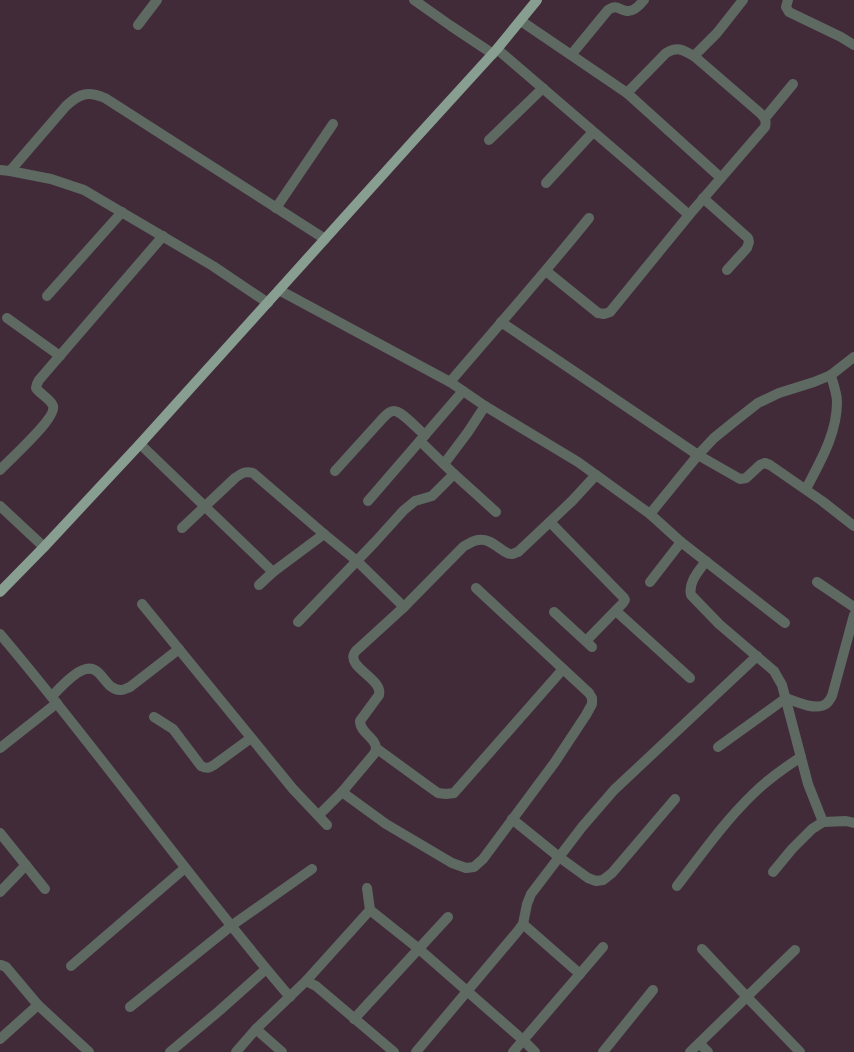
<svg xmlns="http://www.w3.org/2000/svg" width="854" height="1052" font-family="Overpass,sans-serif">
<rect width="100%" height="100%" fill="#412b39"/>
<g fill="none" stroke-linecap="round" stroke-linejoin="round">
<g stroke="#5e6962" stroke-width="10">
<path d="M414,0l37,26 42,28"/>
<path d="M788,0l-2,7 3,5 52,25 13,8"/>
<path d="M521,21l106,72"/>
<path d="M138,25l19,-25"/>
<path d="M497,49l134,115 58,51"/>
<path d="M571,55l37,-45c10,-6 10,0 19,1 7,1 13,-6 17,-11"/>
<path d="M765,118l28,-34"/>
<path d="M489,140l54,-52"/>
<path d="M0,170l10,1 41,8 33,11 129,76 55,37"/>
<path d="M10,171l56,-65c14,-13 22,-15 39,-8l220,141"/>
<path d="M721,178l-94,-85 39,-40c12,-7 17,-3 28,3l23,-23 26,-33"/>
<path d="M546,183l47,-51"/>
<path d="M703,198l45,40 1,4 -2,6 -20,22"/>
<path d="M276,208l57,-84"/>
<path d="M546,271l52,42 6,1 6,-2 79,-97 76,-88c2,-7 -1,-10 -5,-14l-66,-57"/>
<path d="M279,290l171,92 35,24 93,56 72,52 31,28 104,81"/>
<path d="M47,296l75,-84"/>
<path d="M7,318l53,38"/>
<path d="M501,322l197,133 42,24 6,-1 14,-13 5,-2 5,2 52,36 32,25"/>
<path d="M450,382c47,-55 94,-108 139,-164"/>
<path d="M420,441l34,33 42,38"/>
<path d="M140,444l133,128"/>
<path d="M444,464l24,-32 17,-26"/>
<path d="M0,470c9,-10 57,-52 53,-64 -2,-7 -12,-11 -17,-18l1,-4 2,-4 124,-144"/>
<path d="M335,471l48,-53c3,-3 6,-7 11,-7 8,0 24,19 31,24"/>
<path d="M806,489c14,-27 31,-55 31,-87 0,-9 -4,-18 -6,-27"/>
<path d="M368,501l95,-110"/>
<path d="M0,506l44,41"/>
<path d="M650,514l48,-59 16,-17 21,-17 23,-18 21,-10 35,-11 17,-7 23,-18"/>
<path d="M550,522l74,76 1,2 -2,3 -37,38"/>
<path d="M182,528l53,-50c7,-5 10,-7 18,-5l71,61 33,27 47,46"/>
<path d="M706,561c-7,10 -18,21 -15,34l28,29 55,47 8,14 26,99 15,38"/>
<path d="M650,582l31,-40"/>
<path d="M817,582l37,25"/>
<path d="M259,585l14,-13 51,-38"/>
<path d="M142,604l151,185 34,36"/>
<path d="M616,611l74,67"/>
<path d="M554,612l38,35"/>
<path d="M298,622l77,-80 29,-32 11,-9 17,-5 22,-22"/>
<path d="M0,634c100,118 189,245 290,363"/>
<path d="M52,696c8,-8 20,-22 31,-26 19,-8 21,21 38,20 3,0 6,-2 9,-3l49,-38"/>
<path d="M154,717l19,12 28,37c6,3 8,2 13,-1l37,-27"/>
<path d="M718,747l68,-49c10,4 30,13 40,6 3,-2 4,-5 6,-8l22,-81"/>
<path d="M0,748l57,-45"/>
<path d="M376,748l48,35 14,10 8,1 8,-1 109,-124"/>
<path d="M342,792l44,32 66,39 14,5 8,-1 9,-8 72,-97 31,-47 6,-11v-6l-3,-5 -113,-105"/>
<path d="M319,815l23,-23 32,-38c1,-2 2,-4 2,-6 0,-10 -16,-15 -16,-27l19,-26c4,-16 -31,-27 -25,-41 1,-2 2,-4 4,-5l46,-42 59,-60c5,-3 9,-6 15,-7 14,-3 25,15 34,14 1,0 5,-2 6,-2l54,-51 24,-26"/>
<path d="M512,819l47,38 29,21 8,3 7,-1 9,-7 63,-74"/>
<path d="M0,833l45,56"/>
<path d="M773,872l19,-23 20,-20 11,-7 23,-1 8,2"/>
<path d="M677,886c24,-31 47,-64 76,-92 14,-14 31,-26 48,-37"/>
<path d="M0,892l26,-27"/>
<path d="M370,910l49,39 104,91 12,12"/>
<path d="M523,924l57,50"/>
<path d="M702,949l45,48 53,55"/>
<path d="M0,965h1l5,2 32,38 51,47"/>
<path d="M71,966l114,-98"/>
<path d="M306,981l64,-71 -3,-22"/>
<path d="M130,1007l101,-81 81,-57"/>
<path d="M354,1019l94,-102"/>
<path d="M256,1029l26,23"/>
<path d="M0,1039l38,-34"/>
<path d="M700,1044l8,8"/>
<path d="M170,1052l49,-41 47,-42"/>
<path d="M236,1052l20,-23 50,-48 10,5 78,66"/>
<path d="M416,1052l101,-120 6,-8 4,-20 4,-10 51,-67 32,-37 143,-134"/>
<path d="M513,1052l90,-105"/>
<path d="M603,1052l50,-62"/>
<path d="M690,1052l105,-102"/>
</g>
<path stroke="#879e90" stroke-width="10" d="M0,592l44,-45 96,-103 139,-154 136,-151 82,-90 40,-49"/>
</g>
</svg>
